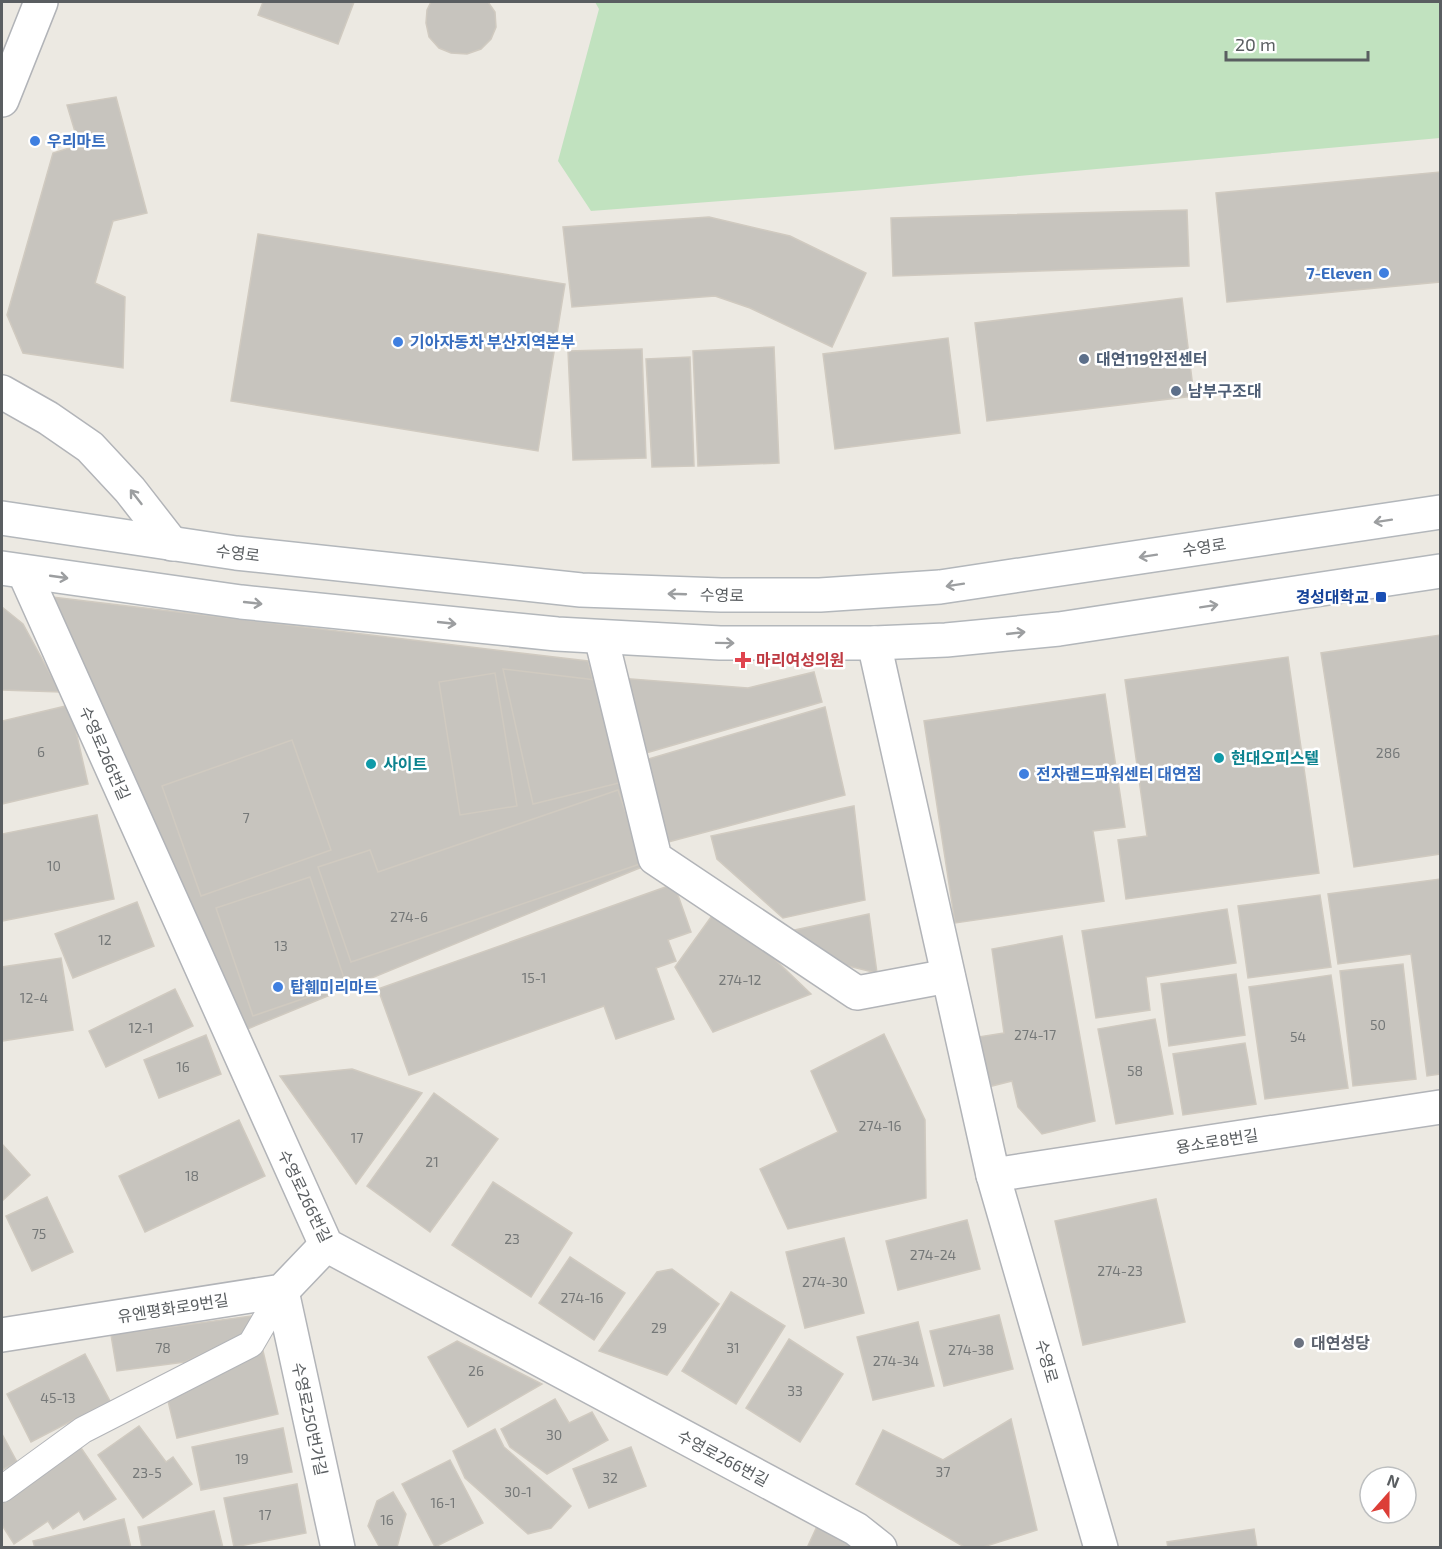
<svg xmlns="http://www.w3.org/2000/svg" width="1442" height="1549" font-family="'Exo 2','Noto Sans KR',sans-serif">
<rect width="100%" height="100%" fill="#ece9e2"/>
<path fill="#c1e2bf" d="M595,2h845v136l-575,52 -274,21 -33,-50 41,-152z"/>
<g fill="#c7c4be" stroke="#d0cac0" stroke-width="1.5">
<path d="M263,2h91l-16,42 -80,-29z"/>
<path d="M431,2h57l7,10 1,15 -5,12 -10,10 -14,5 -16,-1 -12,-5 -10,-11 -3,-14 1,-13z"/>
<path d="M116,97l31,116 -34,8 -18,62 30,14 -2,71 -100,-15 -16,-38 46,-162 26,-8 -12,-40z"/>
<path d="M1440,172v110l-213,20 -11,-109z"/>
<path d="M1187,210l2,56 -296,10 -2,-58z"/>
<path d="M709,217l81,19 76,37 -34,74 -82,-39 -35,-12 -143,11 -9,-80z"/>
<path d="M258,234l307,50 -27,167 -307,-50z"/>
<path d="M1182,298l12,98 -207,25 -12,-98z"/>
<path d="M948,338l12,95 -125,16 -12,-95z"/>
<path d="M774,347l5,116 -81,3 -5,-115z"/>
<path d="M642,349l4,109 -73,2 -5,-109z"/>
<path d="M690,357l4,109 -42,1 -6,-108z"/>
<path d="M52,597l536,64 54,206 -397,163z"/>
<path d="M2,607l21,17 37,68 -58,-2z"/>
<path d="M1440,635v219l-86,13 -33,-214z"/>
<path d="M1288,657l31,216 -193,26 -8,-59 29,-4 -22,-156z"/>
<path d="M503,669l93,11 23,103 -86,21z"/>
<path d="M814,672l8,30 -183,53 -20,-77 129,10z"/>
<path d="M495,673l22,133 -57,9 -21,-133z"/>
<path d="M1105,694l20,133 -32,4 11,70 -149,22 -31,-202z"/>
<path d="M70,705l18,79 -86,20v-83z"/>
<path d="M825,707l20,88 -177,47 -23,-82z"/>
<path d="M292,740l39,110 -130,46 -39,-110z"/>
<path d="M618,790l25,73 -292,99 -33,-95 52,-17 8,22z"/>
<path d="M854,806l11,94 -82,18 -66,-59 -6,-23z"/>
<path d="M97,815l17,84 -112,22v-87z"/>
<path d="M310,877l36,107 -93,32 -37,-108z"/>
<path d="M1440,879v195l-13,2 -16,-122 -73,10 -10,-70z"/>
<path d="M674,884l17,48 -23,8 8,21 -20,7 18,51 -58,20 -12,-33 -195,69 -31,-86z"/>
<path d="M1320,895l11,72 -83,11 -10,-72z"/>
<path d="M137,902l17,44 -81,32 -18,-44z"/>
<path d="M719,906l92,88 -98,38 -38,-65z"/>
<path d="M1227,909l9,54 -90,14 4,33 -54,8 -14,-87z"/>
<path d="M869,914l8,59 -41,-10 -41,-33z"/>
<path d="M1062,936l33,185 -53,13 -24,-27 -6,-26 -24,6 -10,-50 26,-4 -12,-84z"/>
<path d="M61,958l12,72 -71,11v-74z"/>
<path d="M1403,964l13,115 -63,7 -13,-115z"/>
<path d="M1236,974l9,61 -76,11 -8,-62z"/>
<path d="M1331,975l17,113 -83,11 -16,-112z"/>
<path d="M175,989l18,37 -87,41 -17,-36z"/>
<path d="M1155,1019l18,95 -57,10 -18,-95z"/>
<path d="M884,1034l41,86 1,78 -138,31 -28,-60 78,-37 -27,-61z"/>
<path d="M206,1035l15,39 -62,24 -15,-38z"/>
<path d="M1245,1043l11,61 -73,11 -10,-61z"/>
<path d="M352,1069l70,24 -66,91 -76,-108z"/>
<path d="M434,1093l64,46 -68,93 -63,-46z"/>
<path d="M239,1120l26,56 -120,56 -26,-56z"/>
<path d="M2,1144l28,31 -28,26z"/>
<path d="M493,1182l79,51 -41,64 -79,-52z"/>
<path d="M47,1197l26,55 -41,19 -26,-55z"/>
<path d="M1156,1199l29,123 -102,23 -28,-124z"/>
<path d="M967,1220l13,49 -82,21 -12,-49z"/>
<path d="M844,1238l20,75 -59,15 -19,-76z"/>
<path d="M570,1257l55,36 -31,47 -55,-37z"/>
<path d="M672,1269l47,35 -52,71 -68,-24 58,-79z"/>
<path d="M731,1292l54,34 -49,78 -54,-33z"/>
<path d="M999,1315l14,54 -69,17 -14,-55z"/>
<path d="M251,1316l1,14 -67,32 -68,9 -6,-36z"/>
<path d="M918,1322l16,64 -61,14 -16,-63z"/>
<path d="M789,1339l54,35 -43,68 -54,-34z"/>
<path d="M457,1341l85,43 -74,43 -40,-70z"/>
<path d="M263,1351l15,63 -101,24 -9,-37z"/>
<path d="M85,1354l25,47 -79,41 -24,-48z"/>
<path d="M555,1399l14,24 23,-11 16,28 -61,34 -37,-27 -9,-18z"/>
<path d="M1011,1419l26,111 -57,18h-14l-110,-64 27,-54 60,30z"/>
<path d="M139,1426l27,36 7,-5 19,27 -49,34 -45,-63z"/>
<path d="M283,1428l9,44 -91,18 -9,-43z"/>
<path d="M495,1429l9,18 67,59 -20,22 -23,6 -63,-56 -12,-27z"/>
<path d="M2,1434l15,28 -15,8z"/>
<path d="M79,1445l37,54 -32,21 -5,-9 -26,18 -5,-8 -34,23 -12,-19v-28z"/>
<path d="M631,1447l15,39 -57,22 -16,-39z"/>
<path d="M450,1460l33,63 -48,24 -33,-63z"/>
<path d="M297,1484l9,49 -72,14 -10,-49z"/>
<path d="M393,1492l13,22 -9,33 -17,1 -12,-22 9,-25z"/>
<path d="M214,1511l9,37h-81l-4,-21z"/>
<path d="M124,1519l7,29h-96l-2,-7z"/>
<path d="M819,1522l40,26h-52z"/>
<path d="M1254,1529l3,19h-89l-1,-6z"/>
</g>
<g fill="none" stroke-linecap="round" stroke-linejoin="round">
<g stroke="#b2b4b8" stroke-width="28">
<path id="lane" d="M2,1489l81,-59 168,-86 31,-53"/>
</g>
<g stroke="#b2b4b8" stroke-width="36">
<g id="street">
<path d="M2,100l39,-98"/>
<path d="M2,392l46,26 42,29 40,43 42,54"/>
<path d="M24,572l302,673 530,284 24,19"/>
<path d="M601,637l54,221 202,135 91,-17"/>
<path d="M874,643l119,532 108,373"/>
<path d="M993,1175l447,-68"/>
<path d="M282,1291l56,257"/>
<path d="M2,1335l280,-44 44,-46"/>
</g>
</g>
<g stroke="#b3b7bb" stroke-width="36">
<g id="secondary">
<path d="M2,518l234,35 345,37 140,5h99l120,-8 500,-75"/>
<path d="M2,568l239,34 316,32 163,9h154l72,-3 113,-11 381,-58"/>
</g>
</g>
<use href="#lane" stroke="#fff" stroke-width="26"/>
<use href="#street" stroke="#fff" stroke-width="33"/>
<use href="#secondary" stroke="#fff" stroke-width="33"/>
</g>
<defs><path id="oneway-shaft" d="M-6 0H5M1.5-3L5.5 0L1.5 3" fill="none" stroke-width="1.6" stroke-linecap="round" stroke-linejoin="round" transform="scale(1.5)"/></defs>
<g stroke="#9c9ea0">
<use href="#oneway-shaft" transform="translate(136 497) rotate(-128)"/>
<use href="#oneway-shaft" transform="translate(1383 521) rotate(171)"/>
<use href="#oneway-shaft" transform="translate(1148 556) rotate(171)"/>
<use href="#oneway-shaft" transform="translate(59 577) rotate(8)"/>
<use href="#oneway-shaft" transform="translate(955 585) rotate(171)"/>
<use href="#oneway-shaft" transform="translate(677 594) rotate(-178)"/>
<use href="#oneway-shaft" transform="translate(253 603) rotate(6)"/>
<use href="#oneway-shaft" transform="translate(1209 606) rotate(-9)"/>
<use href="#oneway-shaft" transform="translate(447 623) rotate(6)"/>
<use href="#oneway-shaft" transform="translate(1016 633) rotate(-6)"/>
<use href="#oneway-shaft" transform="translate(725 643) rotate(1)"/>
</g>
<g fill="#3f7fe0" stroke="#fff" stroke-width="2">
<circle cx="35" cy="141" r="6"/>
<circle cx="1384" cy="273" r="6"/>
<circle cx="398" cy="342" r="6"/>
<circle cx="1024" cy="774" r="6"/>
<circle cx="278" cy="987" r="6"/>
</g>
<g fill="#5c6f8a" stroke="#fff" stroke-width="2">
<circle cx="1084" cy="359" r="6"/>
<circle cx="1176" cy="391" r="6"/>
</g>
<rect fill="#1a4fb4" stroke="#fff" stroke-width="2" x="1375" y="591" width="12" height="12" rx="3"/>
<path fill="#e0444e" stroke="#fff" stroke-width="2" d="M740 651h6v6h6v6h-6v6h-6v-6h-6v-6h6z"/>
<g fill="#0f9aa8" stroke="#fff" stroke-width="2">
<circle cx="1219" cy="758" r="6"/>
<circle cx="371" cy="764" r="6"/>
</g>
<circle fill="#6b7280" stroke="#fff" stroke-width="2" cx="1299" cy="1343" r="6"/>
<g text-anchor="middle" stroke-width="5" stroke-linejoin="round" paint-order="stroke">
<g font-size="14" fill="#757878">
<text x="41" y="757">6</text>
<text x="1388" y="758">286</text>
<text x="246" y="823">7</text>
<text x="54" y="871">10</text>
<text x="409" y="922">274-6</text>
<text x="105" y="945">12</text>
<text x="281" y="951">13</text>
<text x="534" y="983">15-1</text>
<text x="740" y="985">274-12</text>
<text x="34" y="1003">12-4</text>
<text x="1378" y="1030">50</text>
<text x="141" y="1033">12-1</text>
<text x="1035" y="1040">274-17</text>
<text x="1298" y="1042">54</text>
<text x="183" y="1072">16</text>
<text x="1135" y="1076">58</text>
<text x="880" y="1131">274-16</text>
<text x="357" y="1143">17</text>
<text x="432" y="1167">21</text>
<text x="192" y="1181">18</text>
<text x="39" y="1239">75</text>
<text x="512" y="1244">23</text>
<text x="933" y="1260">274-24</text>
<text x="1120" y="1276">274-23</text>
<text x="825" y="1287">274-30</text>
<text x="582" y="1303">274-16</text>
<text x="659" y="1333">29</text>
<text x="163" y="1353">78</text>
<text x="733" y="1353">31</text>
<text x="971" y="1355">274-38</text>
<text x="896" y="1366">274-34</text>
<text x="476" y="1376">26</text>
<text x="795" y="1396">33</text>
<text x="58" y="1403">45-13</text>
<text x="554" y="1440">30</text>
<text x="242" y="1464">19</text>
<text x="943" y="1477">37</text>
<text x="147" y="1478">23-5</text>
<text x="610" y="1483">32</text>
<text x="518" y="1497">30-1</text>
<text x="443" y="1508">16-1</text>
<text x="265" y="1520">17</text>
<text x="387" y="1525">16</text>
</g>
<g font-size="16" font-weight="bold" fill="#366cbe" stroke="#fff" text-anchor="start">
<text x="47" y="147">우리마트</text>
<text x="1372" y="279" text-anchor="end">7-Eleven</text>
<text x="410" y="348">기아자동차 부산지역본부</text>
<text x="1036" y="780">전자랜드파워센터 대연점</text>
<text x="290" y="993">탑훼미리마트</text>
</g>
<g font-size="16" font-weight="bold" fill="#4e5e75" stroke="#fff" text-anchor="start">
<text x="1096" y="365">대연119안전센터</text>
<text x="1188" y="397">남부구조대</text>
</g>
<g font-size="16" fill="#5a5e61" stroke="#fff">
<text transform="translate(1204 547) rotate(-9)" y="6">수영로</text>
<text transform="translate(238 553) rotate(7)" y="6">수영로</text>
<text transform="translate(722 595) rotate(1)" y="6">수영로</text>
<text transform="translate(105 753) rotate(66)" y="6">수영로266번길</text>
<text transform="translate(1217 1141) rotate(-9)" y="6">용소로8번길</text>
<text transform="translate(305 1196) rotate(64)" y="6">수영로266번길</text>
<text transform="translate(173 1308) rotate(-9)" y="6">유엔평화로9번길</text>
<text transform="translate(1047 1361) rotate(74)" y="6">수영로</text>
<text transform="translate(310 1419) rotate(78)" y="6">수영로250번가길</text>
<text transform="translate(723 1458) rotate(28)" y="6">수영로266번길</text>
</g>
<g font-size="16" font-weight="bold" fill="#164399" stroke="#fff" text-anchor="end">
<text x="1369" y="603">경성대학교</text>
</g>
<g font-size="16" font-weight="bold" fill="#be3a42" stroke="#fff" text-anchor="start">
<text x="756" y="666">마리여성의원</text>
</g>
<g font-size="16" font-weight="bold" fill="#0d838f" stroke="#fff" text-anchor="start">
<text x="1231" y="764">현대오피스텔</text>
<text x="383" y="770">사이트</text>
</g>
<g font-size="16" font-weight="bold" fill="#5b616d" stroke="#fff" text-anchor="start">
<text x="1311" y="1349">대연성당</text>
</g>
</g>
<rect width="1442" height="1549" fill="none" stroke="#5a5e61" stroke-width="6"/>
<g transform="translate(1388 1495) rotate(21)"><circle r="28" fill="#ffffff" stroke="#bdbfc0" stroke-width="1.5"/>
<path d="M0-4.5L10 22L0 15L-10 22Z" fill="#dc3e37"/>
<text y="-9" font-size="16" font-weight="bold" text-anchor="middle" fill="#5a5e61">N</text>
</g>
<path d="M1226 51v9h142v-9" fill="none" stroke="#5a5e61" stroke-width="3"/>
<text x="1235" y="51" font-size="18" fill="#5a5e61" stroke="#ffffff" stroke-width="4.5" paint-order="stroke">20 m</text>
</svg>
